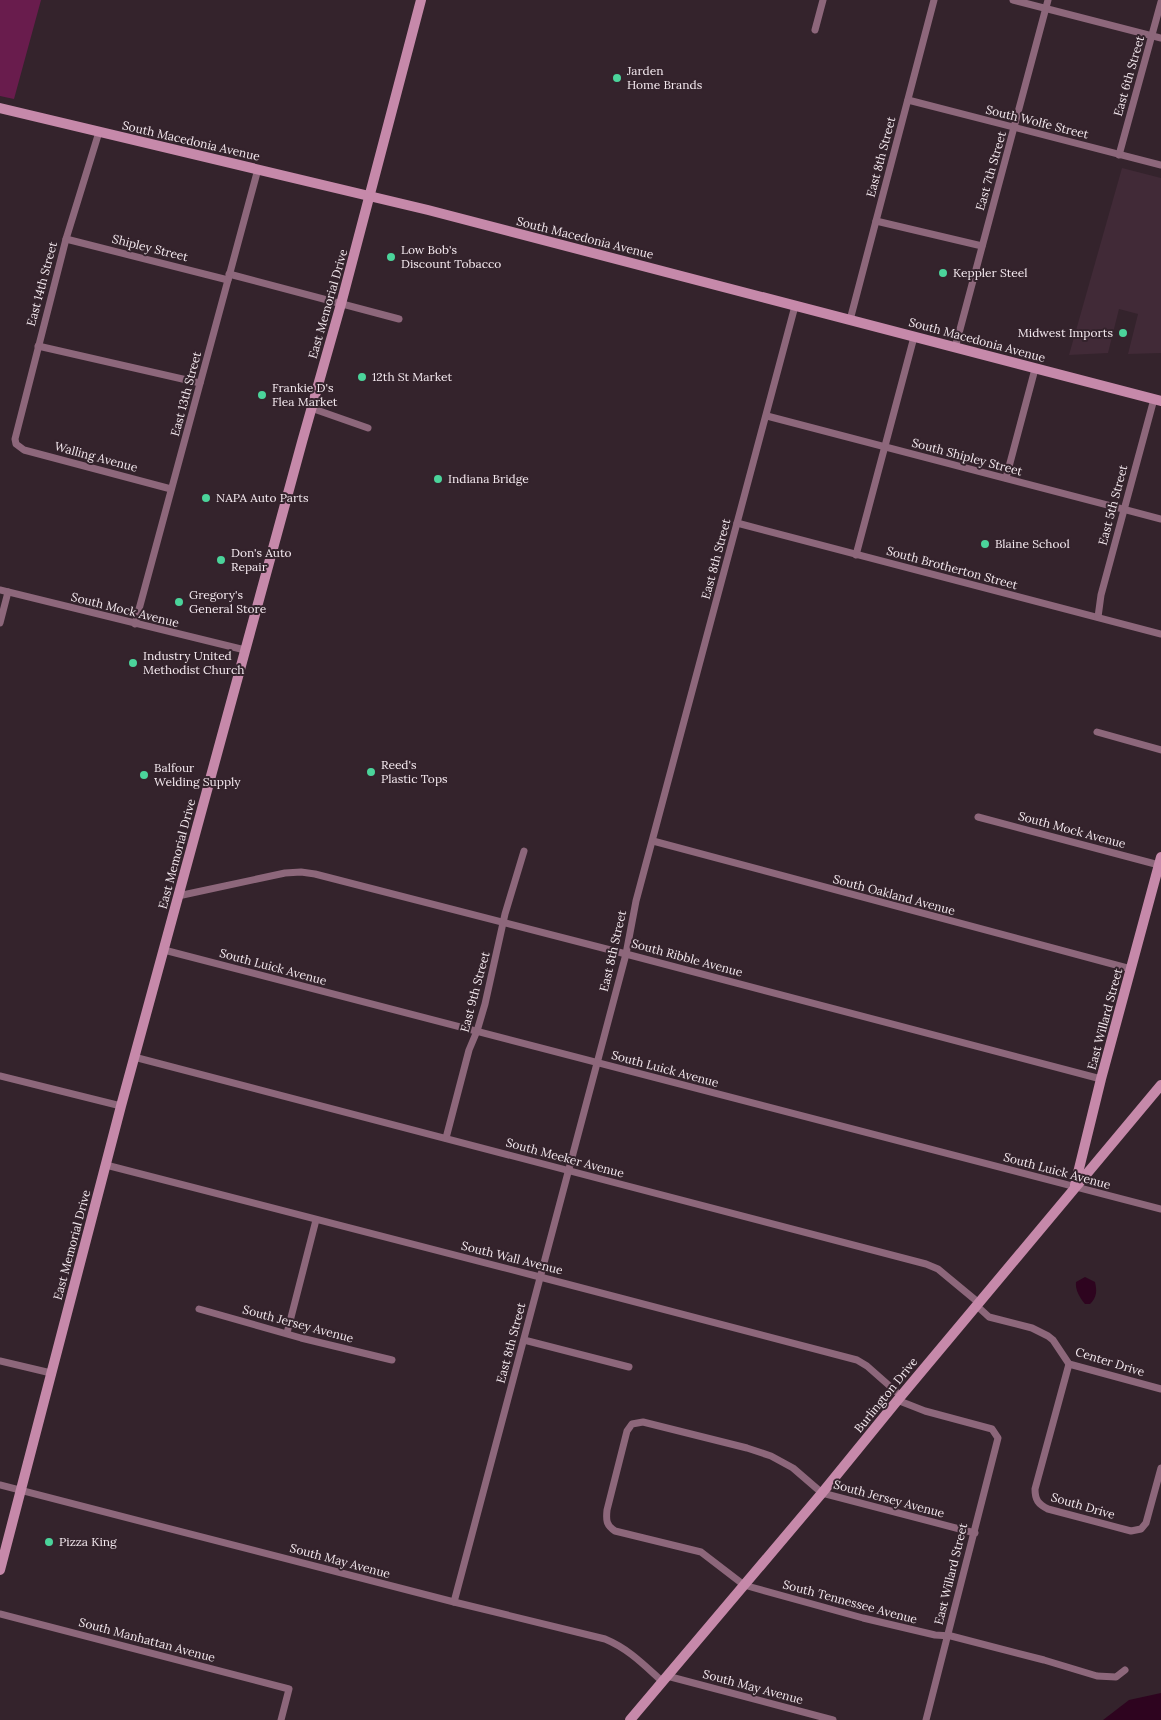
<svg xmlns="http://www.w3.org/2000/svg" width="1161" height="1720" font-family="Lora,serif">
<rect width="100%" height="100%" fill="#34232c"/>
<path fill="#412a37" d="M1122,168l39,10v175l-33,1 10,-40 -19,-5 -11,44 -39,2z"/>
<path fill="#691c4d" d="M0,0h41l-27,99 -14,-3z"/>
<g fill="#2e041f">
<path d="M1085,1277l10,5c2,9 2,15 -5,22h-5c-5,-6 -10,-14 -9,-22z"/>
<path d="M1161,1693v27h-58l26,-20z"/>
</g>
<g fill="none" stroke-linecap="round" stroke-linejoin="round">
<g stroke="#8d677b" stroke-width="7">
<path d="M1013,0l148,38"/>
<path d="M815,30l8,-30"/>
<path d="M908,100l253,65"/>
<path d="M99,132l-33,107 -51,200 1,5 8,6 147,39"/>
<path d="M1119,155l42,-153"/>
<path d="M876,221l106,25"/>
<path d="M66,239l162,41"/>
<path d="M229,274l170,45"/>
<path d="M850,320l84,-320"/>
<path d="M38,346l162,37"/>
<path d="M955,348l93,-348"/>
<path d="M311,408l57,20"/>
<path d="M767,416l394,103"/>
<path d="M1006,478l29,-109"/>
<path d="M737,523l424,111"/>
<path d="M856,555l58,-218"/>
<path d="M0,590l245,60"/>
<path d="M1098,617l3,-22 53,-196"/>
<path d="M0,623l8,-31"/>
<path d="M135,624l123,-455"/>
<path d="M1097,732l64,18"/>
<path d="M978,817l181,48"/>
<path d="M653,841l478,128"/>
<path d="M178,896l107,-23 16,-1 14,2 311,80 475,125"/>
<path d="M164,950l997,259"/>
<path d="M134,1057l792,207 12,5 41,34"/>
<path d="M0,1076l121,30"/>
<path d="M446,1138l23,-88 8,-19 8,-27 20,-90 19,-63"/>
<path d="M106,1165l434,112 317,83 10,6 34,30"/>
<path d="M977,1306l12,11 43,11 16,8 5,4 16,24 92,25"/>
<path d="M199,1309l102,29 91,22"/>
<path d="M287,1333l29,-113"/>
<path d="M524,1340l105,27"/>
<path d="M0,1361l51,12"/>
<path d="M1069,1364l-34,125c0,11 3,15 13,20l83,22 10,-2 5,-6 15,-55"/>
<path d="M897,1400l28,11 67,18 6,9 -72,282"/>
<path d="M0,1485l454,117 151,37c24,10 39,26 58,43"/>
<path d="M975,1533l-153,-40 -29,-25 -22,-12 -24,-8 -104,-26 -11,2 -5,7 -20,79c-1,10 -1,15 8,21l86,21 43,33 7,2 112,31 72,17 16,1 93,24 53,16 19,1 9,-7"/>
<path d="M454,1602l172,-648 10,-53 159,-595"/>
<path d="M0,1614l289,75 -8,31"/>
<path d="M667,1676l166,44"/>
</g>
<g stroke="#c689aa" stroke-width="10">
<path d="M0,108l428,102 733,191"/>
<path d="M1075,1185l26,-106 60,-222"/>
<path d="M0,1570l121,-464 181,-664 39,-138 80,-304"/>
<path d="M630,1720l192,-227 79,-97 260,-311"/>
</g>
</g>
<g fill="#4bd49b" stroke="#34232c" stroke-width="2">
<circle cx="617" cy="78" r="5"/>
<circle cx="391" cy="257" r="5"/>
<circle cx="943" cy="273" r="5"/>
<circle cx="1123" cy="333" r="5"/>
<circle cx="362" cy="377" r="5"/>
<circle cx="262" cy="395" r="5"/>
<circle cx="438" cy="479" r="5"/>
<circle cx="206" cy="498" r="5"/>
<circle cx="985" cy="544" r="5"/>
<circle cx="221" cy="560" r="5"/>
<circle cx="179" cy="602" r="5"/>
<circle cx="133" cy="663" r="5"/>
<circle cx="371" cy="772" r="5"/>
<circle cx="144" cy="775" r="5"/>
<circle cx="49" cy="1542" r="5"/>
</g>
<g text-anchor="middle" stroke-width="4" stroke-linejoin="round" paint-order="stroke">
<g font-size="12" fill="#f4e9ef" stroke="#34232c" text-anchor="start">
<text x="627" y="75">Jarden<tspan x="627" dy="14">Home Brands</tspan></text>
<text x="401" y="254">Low Bob's<tspan x="401" dy="14">Discount Tobacco</tspan></text>
<text x="953" y="277">Keppler Steel</text>
<text x="1113" y="337" text-anchor="end">Midwest Imports</text>
<text x="372" y="381">12th St Market</text>
<text x="272" y="392">Frankie D's<tspan x="272" dy="14">Flea Market</tspan></text>
<text x="448" y="483">Indiana Bridge</text>
<text x="216" y="502">NAPA Auto Parts</text>
<text x="995" y="548">Blaine School</text>
<text x="231" y="557">Don's Auto<tspan x="231" dy="14">Repair</tspan></text>
<text x="189" y="599">Gregory's<tspan x="189" dy="14">General Store</tspan></text>
<text x="143" y="660">Industry United<tspan x="143" dy="14">Methodist Church</tspan></text>
<text x="381" y="769">Reed's<tspan x="381" dy="14">Plastic Tops</tspan></text>
<text x="154" y="772">Balfour<tspan x="154" dy="14">Welding Supply</tspan></text>
<text x="59" y="1546">Pizza King</text>
</g>
<g font-size="12" fill="#f4e9ef" stroke="#34232c">
<text transform="translate(1129 76) rotate(-74)" y="4">East 6th Street</text>
<text transform="translate(1037 122) rotate(14)" y="4">South Wolfe Street</text>
<text transform="translate(191 141) rotate(13)" y="4">South Macedonia Avenue</text>
<text transform="translate(881 157) rotate(-75)" y="4">East 8th Street</text>
<text transform="translate(991 171) rotate(-74)" y="4">East 7th Street</text>
<text transform="translate(585 238) rotate(14)" y="4">South Macedonia Avenue</text>
<text transform="translate(150 248) rotate(14)" y="4">Shipley Street</text>
<text transform="translate(42 284) rotate(-75)" y="4">East 14th Street</text>
<text transform="translate(328 304) rotate(-74)" y="4">East Memorial Drive</text>
<text transform="translate(977 340) rotate(15)" y="4">South Macedonia Avenue</text>
<text transform="translate(186 394) rotate(-75)" y="4">East 13th Street</text>
<text transform="translate(96 457) rotate(15)" y="4">Walling Avenue</text>
<text transform="translate(967 457) rotate(15)" y="4">South Shipley Street</text>
<text transform="translate(1113 505) rotate(-75)" y="4">East 5th Street</text>
<text transform="translate(716 559) rotate(-75)" y="4">East 8th Street</text>
<text transform="translate(952 568) rotate(15)" y="4">South Brotherton Street</text>
<text transform="translate(125 610) rotate(14)" y="4">South Mock Avenue</text>
<text transform="translate(1072 830) rotate(15)" y="4">South Mock Avenue</text>
<text transform="translate(177 854) rotate(-75)" y="4">East Memorial Drive</text>
<text transform="translate(894 895) rotate(15)" y="4">South Oakland Avenue</text>
<text transform="translate(613 951) rotate(-77)" y="4">East 8th Street</text>
<text transform="translate(687 958) rotate(15)" y="4">South Ribble Avenue</text>
<text transform="translate(273 967) rotate(15)" y="4">South Luick Avenue</text>
<text transform="translate(475 992) rotate(-75)" y="4">East 9th Street</text>
<text transform="translate(1105 1019) rotate(-75)" y="4">East Willard Street</text>
<text transform="translate(665 1069) rotate(15)" y="4">South Luick Avenue</text>
<text transform="translate(565 1158) rotate(15)" y="4">South Meeker Avenue</text>
<text transform="translate(1057 1171) rotate(15)" y="4">South Luick Avenue</text>
<text transform="translate(72 1245) rotate(-75)" y="4">East Memorial Drive</text>
<text transform="translate(512 1258) rotate(14)" y="4">South Wall Avenue</text>
<text transform="translate(298 1324) rotate(15)" y="4">South Jersey Avenue</text>
<text transform="translate(511 1343) rotate(-75)" y="4">East 8th Street</text>
<text transform="translate(1110 1362) rotate(17)" y="4">Center Drive</text>
<text transform="translate(886 1395) rotate(-51)" y="4">Burlington Drive</text>
<text transform="translate(889 1499) rotate(15)" y="4">South Jersey Avenue</text>
<text transform="translate(1083 1506) rotate(16)" y="4">South Drive</text>
<text transform="translate(340 1561) rotate(15)" y="4">South May Avenue</text>
<text transform="translate(951 1574) rotate(-76)" y="4">East Willard Street</text>
<text transform="translate(850 1602) rotate(15)" y="4">South Tennessee Avenue</text>
<text transform="translate(147 1640) rotate(15)" y="4">South Manhattan Avenue</text>
<text transform="translate(753 1687) rotate(15)" y="4">South May Avenue</text>
</g>
</g>
</svg>
